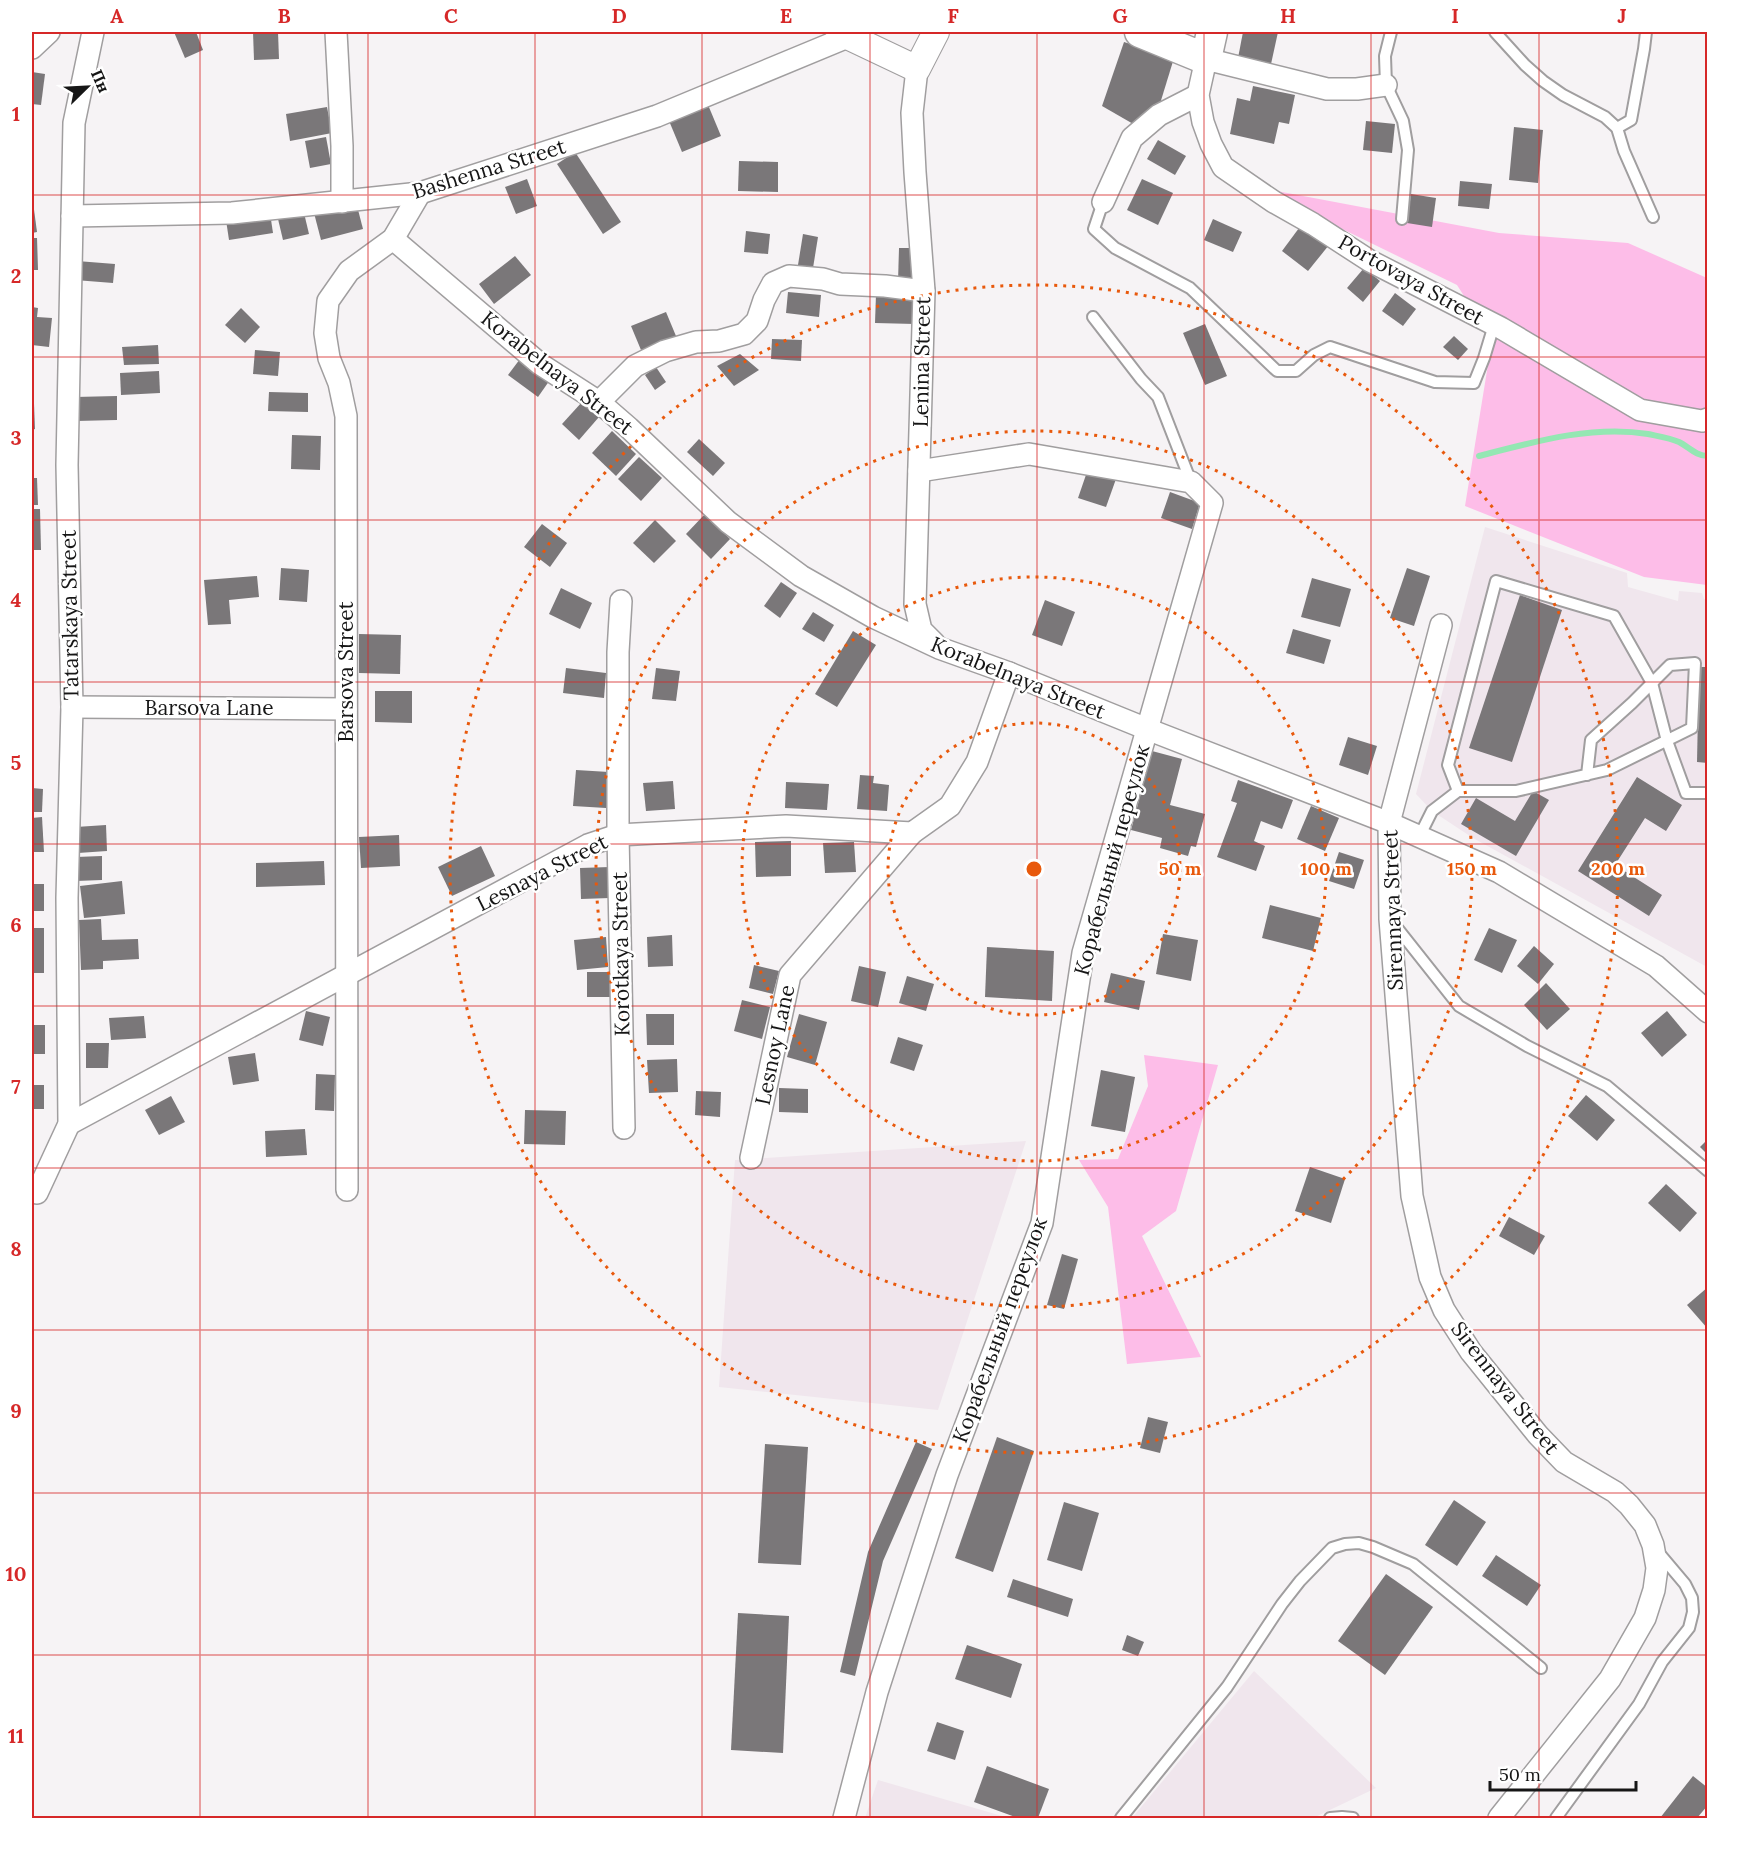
<svg xmlns="http://www.w3.org/2000/svg" width="1739" height="1850" font-family="Lora,serif">
<rect width="100%" height="100%" fill="#f6f3f5"/>
<g fill="#f0e6ed">
<path d="M1485,527l142,46 1,14 50,14 1,-10 23,2 2,6h3v368l-234,-129 -41,-27 -16,-17z"/>
<path d="M1026,1141l-88,269 -219,-23 16,-227z"/>
<path d="M1254,1671l122,117 -63,30h-181z"/>
<path d="M878,1780l131,38h-144z"/>
</g>
<g fill="#fdbde8">
<path d="M1256,187l243,46 129,10 79,35v307l-63,-8 -179,-71 27,-166 -35,-55z"/>
<path d="M1144,1055l74,10 -42,146 -34,25 59,121 -74,7 -19,-157 -29,-47 39,-1 30,-73z"/>
</g>
<g fill="none" stroke-linecap="round" stroke-linejoin="round">
<path stroke="#94e7b3" stroke-width="6" d="M1479,456c54,-14 112,-31 169,-22 9,2 22,4 31,8 10,5 17,14 29,14"/>
</g>
<g fill="#7a7779">
<path d="M174,32h22l7,18 -18,8z"/>
<path d="M253,32h25l1,27 -25,1z"/>
<path d="M1243,32h35l-7,32 -33,-6z"/>
<path d="M1124,42l50,16 -15,49 -24,18 -33,-19z"/>
<path d="M32,72l13,2 -4,31 -9,-1z"/>
<path d="M1253,86l42,9 -6,29 -10,-2 -5,22 -44,-10 7,-36 13,3z"/>
<path d="M706,100l15,36 -39,16 -15,-36z"/>
<path d="M327,107l5,26 -42,8 -4,-27z"/>
<path d="M1366,121l29,3 -3,29 -29,-3z"/>
<path d="M1514,127l29,3 -5,53 -29,-3z"/>
<path d="M326,137l5,27 -21,4 -5,-27z"/>
<path d="M1158,140l28,16 -11,19 -28,-16z"/>
<path d="M575,152l46,70 -18,12 -46,-70z"/>
<path d="M739,161l39,1v30l-40,-1z"/>
<path d="M527,179l10,27 -21,8 -11,-27z"/>
<path d="M1142,179l31,14 -15,32 -31,-15z"/>
<path d="M1460,181l32,3 -3,25 -31,-3z"/>
<path d="M1411,194l25,4 -4,29 -25,-4z"/>
<path d="M32,202h1l4,30 -5,1z"/>
<path d="M356,202l7,27 -42,11 -7,-27z"/>
<path d="M270,213l3,20 -44,7 -3,-20z"/>
<path d="M304,213l5,21 -26,6 -5,-21z"/>
<path d="M1213,219l29,13 -9,20 -29,-12z"/>
<path d="M1302,224l27,21 -21,26 -26,-20z"/>
<path d="M746,231l24,3 -2,20 -24,-2z"/>
<path d="M803,234l15,3 -5,31 -15,-3z"/>
<path d="M32,238h5l1,32h-6z"/>
<path d="M899,248h18l-1,35 -18,-1z"/>
<path d="M515,256l16,19 -37,29 -15,-20z"/>
<path d="M77,261l38,3 -2,19 -38,-3z"/>
<path d="M1364,268l16,13 -17,21 -16,-14z"/>
<path d="M788,292l33,3 -2,22 -33,-4z"/>
<path d="M1395,293l21,16 -13,17 -21,-15z"/>
<path d="M876,294l40,1 -1,29 -40,-1z"/>
<path d="M32,307l6,1 -1,9 15,1 -3,29 -17,-2z"/>
<path d="M241,308l19,19 -15,16 -20,-18z"/>
<path d="M666,312l10,24 -35,14 -10,-24z"/>
<path d="M1205,324l22,52 -22,9 -22,-52z"/>
<path d="M1454,336l14,13 -10,11 -15,-13z"/>
<path d="M772,339l30,1 -1,21 -30,-2z"/>
<path d="M158,345l1,19 -35,1 -2,-18z"/>
<path d="M255,350l25,2 -2,24 -25,-2z"/>
<path d="M740,354l19,16 -25,16 -17,-20z"/>
<path d="M523,355l29,22 -14,20 -30,-22z"/>
<path d="M656,367l10,15 -11,8 -10,-15z"/>
<path d="M159,371l1,22 -39,2 -1,-22z"/>
<path d="M269,392l39,1v19l-40,-1z"/>
<path d="M117,396v24l-41,1 -1,-24z"/>
<path d="M582,402l17,15 -20,23 -17,-16z"/>
<path d="M32,404h2l1,25 -3,1z"/>
<path d="M612,431l24,23 -20,22 -24,-23z"/>
<path d="M292,435l29,1 -1,34 -29,-1z"/>
<path d="M699,439l26,24 -12,13 -26,-24z"/>
<path d="M639,457l23,21 -21,23 -23,-22z"/>
<path d="M1088,469l28,10 -10,28 -28,-9z"/>
<path d="M32,478h5l1,27h-6z"/>
<path d="M1170,492l30,11 -8,26 -31,-11z"/>
<path d="M32,509h8l1,41h-9z"/>
<path d="M705,514l25,25 -19,20 -25,-25z"/>
<path d="M655,520l21,21 -22,22 -21,-20z"/>
<path d="M542,524l25,19 -17,24 -26,-20z"/>
<path d="M281,568l28,2 -2,32 -28,-2z"/>
<path d="M1407,568l23,8 -16,50 -24,-8z"/>
<path d="M257,576l2,21 -30,3 2,24 -23,1 -4,-45z"/>
<path d="M1312,578l39,11 -11,38 -39,-10z"/>
<path d="M781,582l16,11 -17,25 -16,-12z"/>
<path d="M561,588l31,15 -12,26 -31,-15z"/>
<path d="M1520,595l42,15 -50,152 -43,-14z"/>
<path d="M1045,600l30,12 -13,34 -30,-11z"/>
<path d="M813,612l21,13 -10,17 -22,-13z"/>
<path d="M1293,629l38,11 -7,24 -38,-11z"/>
<path d="M853,631l23,14 -39,62 -22,-13z"/>
<path d="M359,634l42,1 -1,39 -41,-1z"/>
<path d="M1699,667h9v96l-11,-1z"/>
<path d="M566,668l40,5 -2,25 -41,-5z"/>
<path d="M656,668l24,3 -4,30 -24,-2z"/>
<path d="M375,691h37v32l-37,-1z"/>
<path d="M1348,737l29,9 -9,29 -29,-10z"/>
<path d="M1152,751l30,8 -12,46 35,9 -9,33 -5,-1 -3,10 -28,-8 2,-10 -31,-8z"/>
<path d="M576,770l33,2 -3,36 -33,-2z"/>
<path d="M860,775l14,1 -1,7 16,2 -2,26 -30,-2z"/>
<path d="M1637,777l45,28 -16,26 -21,-13 -30,47 47,30 -13,21 -71,-45z"/>
<path d="M1238,780l55,20 -11,29 -21,-8 -7,20 11,5 -9,25 -39,-14 20,-54 -6,-2z"/>
<path d="M673,781l2,28 -29,2 -3,-28z"/>
<path d="M786,782l43,2 -2,26 -42,-2z"/>
<path d="M32,788l11,1 -1,23h-10z"/>
<path d="M1533,791l16,9 -33,56 -55,-32 15,-26 39,23z"/>
<path d="M1311,806l28,12 -14,33 -28,-12z"/>
<path d="M42,817l2,35h-12v-34z"/>
<path d="M106,825l1,26 -29,2 -2,-26z"/>
<path d="M399,835l1,31 -39,2 -2,-31z"/>
<path d="M791,841v35l-35,1 -1,-35z"/>
<path d="M854,842l2,30 -31,1 -2,-30z"/>
<path d="M481,846l14,30 -43,20 -14,-29z"/>
<path d="M1339,852l25,8 -10,29 -25,-8z"/>
<path d="M102,856v24l-26,1v-24z"/>
<path d="M324,861l1,24 -69,2v-24z"/>
<path d="M610,867v31l-29,1 -1,-31z"/>
<path d="M122,881l3,33 -41,4 -4,-32z"/>
<rect x="32" y="884" width="12" height="27"/>
<path d="M1270,905l51,13 -8,33 -51,-13z"/>
<path d="M101,919l1,21 36,-1 1,20 -36,2v8l-22,1 -2,-50z"/>
<rect x="32" y="928" width="12" height="45"/>
<path d="M1489,928l28,12 -15,33 -28,-13z"/>
<path d="M1163,934l35,6 -7,41 -35,-7z"/>
<path d="M672,935l1,31 -25,1 -1,-30z"/>
<path d="M606,937l2,30 -31,3 -3,-30z"/>
<path d="M1534,946l20,18 -16,20 -21,-18z"/>
<path d="M987,947l67,4 -2,50 -67,-4z"/>
<path d="M754,965l25,6 -6,23 -24,-6z"/>
<path d="M859,966l27,6 -8,35 -27,-6z"/>
<path d="M587,972h28l-1,25h-27z"/>
<path d="M1111,973l34,8 -6,29 -35,-8z"/>
<path d="M907,976l27,8 -8,27 -27,-8z"/>
<path d="M1546,983l24,26 -23,21 -23,-25z"/>
<path d="M742,1000l28,7 -8,32 -28,-8z"/>
<path d="M306,1011l24,6 -7,29 -24,-6z"/>
<path d="M1667,1011l20,24 -25,22 -21,-24z"/>
<path d="M646,1014h28v31h-27z"/>
<path d="M799,1014l28,8 -12,43 -28,-8z"/>
<path d="M144,1016l2,22 -35,2 -2,-22z"/>
<rect x="32" y="1025" width="13" height="29"/>
<path d="M898,1037l25,8 -9,26 -24,-8z"/>
<path d="M86,1043h23l-1,25h-22z"/>
<path d="M255,1053l4,28 -26,4 -5,-28z"/>
<path d="M677,1059l1,33 -29,1 -2,-33z"/>
<path d="M1101,1070l34,7 -10,55 -34,-6z"/>
<path d="M316,1074l19,1 -1,36 -19,-1z"/>
<rect x="32" y="1085" width="12" height="24"/>
<path d="M779,1088l29,1v24l-29,-1z"/>
<path d="M696,1091l25,1 -1,25 -25,-2z"/>
<path d="M1586,1095l29,25 -18,21 -29,-25z"/>
<path d="M171,1096l14,26 -26,13 -14,-25z"/>
<path d="M525,1110l41,1 -1,34 -41,-1z"/>
<path d="M305,1129l2,26 -41,2 -1,-26z"/>
<path d="M1708,1139v16l-8,-8z"/>
<path d="M1310,1167l35,12 -14,44 -36,-12z"/>
<path d="M1666,1184l31,29 -17,19 -32,-29z"/>
<path d="M1509,1217l36,19 -11,19 -35,-19z"/>
<path d="M1062,1254l16,5 -14,50 -17,-4z"/>
<path d="M1708,1287v42l-21,-24z"/>
<path d="M1148,1417l20,5 -8,31 -20,-5z"/>
<path d="M997,1437l37,14 -41,121 -38,-14z"/>
<path d="M916,1442l16,7 -49,112 -28,115 -15,-4 28,-120z"/>
<path d="M765,1444l43,3 -7,118 -43,-2z"/>
<path d="M1454,1500l32,22 -29,44 -32,-21z"/>
<path d="M1064,1502l35,11 -17,58 -35,-11z"/>
<path d="M1496,1555l45,30 -14,21 -45,-30z"/>
<path d="M1386,1574l47,33 -48,68 -47,-34z"/>
<path d="M1013,1579l60,20 -5,18 -61,-20z"/>
<path d="M738,1613l51,3 -6,137 -52,-3z"/>
<path d="M1127,1635l17,7 -6,14 -16,-6z"/>
<path d="M967,1645l55,19 -11,34 -56,-19z"/>
<path d="M937,1722l27,9 -9,29 -28,-9z"/>
<path d="M987,1766l62,23 -11,29h-20l-44,-16z"/>
<path d="M1693,1776l15,12v17l-11,13h-37z"/>
</g>
<g fill="none" stroke-linecap="round" stroke-linejoin="round">
<g stroke="#a09e9f" stroke-width="14">
<g id="service">
<path d="M1391,32l-6,24 1,29 17,36 5,29 -6,69"/>
<path d="M1495,32l30,33 18,16 20,14 42,22 12,11 7,23 29,66"/>
<path d="M1617,128l14,-8 13,-71 2,-17"/>
<path d="M1103,202l-9,27 21,19 75,40 87,83h19l18,-16 16,-8 105,35 39,1 10,-25 10,-33"/>
<path d="M1093,317l48,62 17,18 33,85"/>
<path d="M1458,791l-10,-26 48,-184 118,35 38,67 15,58 19,52h22"/>
<path d="M1419,837l13,-26 26,-20h58l91,-21 85,-42 3,-65 -25,2 -38,38 -41,37 -4,35"/>
<path d="M1394,924l65,82 68,40 80,40 101,85"/>
<path d="M1121,1818l106,-131 55,-83 18,-23 32,-33 13,-4 14,-1 14,4 40,17 128,104"/>
<path d="M1330,1818l12,-1 11,1"/>
<path d="M1556,1818l83,-114 23,-42 27,-34 4,-16 -1,-14 -7,-14 -27,-32"/>
</g>
</g>
<g stroke="#a09e9f" stroke-width="24">
<g id="minor">
<path d="M336,32l6,114v56"/>
<path d="M32,48l17,-16"/>
<path d="M917,69l-5,44 3,59 9,119 -9,313 6,26 13,13"/>
<path d="M1386,85l-29,4h-30l-121,-30 -8,36 5,27 8,22 12,23 51,35 39,22 57,37 131,67 139,82 62,11 6,-2"/>
<path d="M1103,202l29,-64 27,-23 39,-20"/>
<path d="M72,216l160,-3 188,-20 237,-77 193,-80"/>
<path d="M393,239l147,125 59,38 30,26 99,94 73,54 72,41 66,31 70,25 138,56 242,94 110,49 157,94 52,46"/>
<path d="M599,402l36,-36 30,-15 31,-9 23,-1 25,-7 13,-13 7,-21 9,-17 16,-7 34,3 17,5 45,2 39,5"/>
<path d="M621,601l-3,51v183l6,293"/>
<path d="M1441,625l-52,198 1,96 22,277 18,81 14,33 27,42 67,83 26,27 51,30 14,13 16,20 8,20 4,23 -3,22 -9,28 -35,61 -111,139"/>
<path d="M72,707l274,2"/>
<path d="M69,1124l519,-279 30,-10 168,-9 126,7 38,-27 27,-44 32,-89"/>
<path d="M751,1158l39,-183 122,-142"/>
<path d="M347,1190l-1,-774 -7,-33 -10,-25 -4,-25 3,-32 21,-30 44,-32 27,-46"/>
<path d="M37,1193l32,-69 -2,-226 5,-191 -5,-242 7,-342 19,-91"/>
<path d="M844,1818l33,-126 70,-217 95,-252 41,-270 129,-450 -21,-21 -162,-28 -110,17"/>
</g>
</g>
<g stroke="#a09e9f" stroke-width="28">
<path id="tertiary" d="M839,32l78,37 19,-37"/>
</g>
<g stroke="#a09e9f" stroke-width="33">
<path id="secondary" d="M1140,32l66,27 6,-27"/>
</g>
<use href="#service" stroke="#fff" stroke-width="10"/>
<use href="#minor" stroke="#fff" stroke-width="21"/>
<use href="#tertiary" stroke="#fff" stroke-width="26"/>
<use href="#secondary" stroke="#fff" stroke-width="30"/>
</g>
<path fill="none" stroke="#d62828" stroke-width="1.5" stroke-opacity="0.55" d="M200,32v1786M368,32v1786M535,32v1786M702,32v1786M870,32v1786M1037,32v1786M1204,32v1786M1371,32v1786M1539,32v1786M32,195h1676M32,357h1676M32,520h1676M32,682h1676M32,844h1676M32,1006h1676M32,1168h1676M32,1330h1676M32,1493h1676M32,1655h1676"/>
<g fill="none" stroke="#e8590c" stroke-width="3" stroke-dasharray="3 6">
<circle cx="1034" cy="869" r="146"/>
<circle cx="1034" cy="869" r="292"/>
<circle cx="1034" cy="869" r="438"/>
<circle cx="1034" cy="869" r="584"/>
</g>
<g text-anchor="middle" stroke-width="5" stroke-linejoin="round" paint-order="stroke">
<g font-size="21" fill="#161616" stroke="#fff">
<text transform="translate(489 169) rotate(-17)" y="7">Bashenna Street</text>
<text transform="translate(1411 280) rotate(29)" y="7">Portovaya Street</text>
<text transform="translate(922 362) rotate(-89)" y="7">Lenina Street</text>
<text transform="translate(557 373) rotate(38)" y="7">Korabelnaya Street</text>
<text transform="translate(70 615) rotate(-91)" y="7">Tatarskaya Street</text>
<text transform="translate(346 672) rotate(-90)" y="7">Barsova Street</text>
<text transform="translate(1018 678) rotate(22)" y="7">Korabelnaya Street</text>
<text x="209" y="715">Barsova Lane</text>
<text transform="translate(1112 860) rotate(-75)" y="7">Корабельный переулок</text>
<text transform="translate(542 873) rotate(-27)" y="7">Lesnaya Street</text>
<text transform="translate(1393 910) rotate(-92)" y="7">Sirennaya Street</text>
<text transform="translate(621 954) rotate(-91)" y="7">Korotkaya Street</text>
<text transform="translate(775 1045) rotate(-78)" y="7">Lesnoy Lane</text>
<text transform="translate(1000 1330) rotate(-70)" y="7">Корабельный переулок</text>
<text transform="translate(1505 1388) rotate(52)" y="7">Sirennaya Street</text>
</g>
</g>
<circle cx="1034" cy="869" r="9" fill="#e8590c" stroke="#fff" stroke-width="3"/>
<g font-size="18" text-anchor="middle" font-weight="bold" fill="#e8590c" stroke="#fff" stroke-width="5" stroke-linejoin="round" paint-order="stroke">
<text x="1180" y="875">50 m</text>
<text x="1326" y="875">100 m</text>
<text x="1472" y="875">150 m</text>
<text x="1618" y="875">200 m</text>
</g>
<rect width="1739" height="1850" fill="none" stroke="#ffffff" stroke-width="66"/>
<g transform="translate(87 87) rotate(66)" stroke="#ffffff" stroke-width="4.5" paint-order="stroke">
<path d="M0-4.5L10 22L0 15L-10 22Z" fill="#161616"/>
<text y="-9" font-size="16" font-weight="bold" text-anchor="middle" fill="#161616">Пн</text>
</g>
<path d="M1490 1781v9h146v-9" fill="none" stroke="#161616" stroke-width="3"/>
<text x="1499" y="1781" font-size="18" fill="#161616" stroke="#ffffff" stroke-width="4.5" paint-order="stroke">50 m</text>
<rect x="33" y="33" width="1673" height="1784" fill="none" stroke="#d62828" stroke-width="2"/>
<g font-size="20" text-anchor="middle" font-weight="bold" fill="#d62828">
<text x="117" y="23">A</text>
<text x="284" y="23">B</text>
<text x="451" y="23">C</text>
<text x="619" y="23">D</text>
<text x="786" y="23">E</text>
<text x="953" y="23">F</text>
<text x="1120" y="23">G</text>
<text x="1288" y="23">H</text>
<text x="1455" y="23">I</text>
<text x="1622" y="23">J</text>
<text x="16" y="121">1</text>
<text x="16" y="283">2</text>
<text x="16" y="445">3</text>
<text x="16" y="607">4</text>
<text x="16" y="770">5</text>
<text x="16" y="932">6</text>
<text x="16" y="1094">7</text>
<text x="16" y="1256">8</text>
<text x="16" y="1418">9</text>
<text x="16" y="1581">10</text>
<text x="16" y="1743">11</text>
</g>
</svg>
